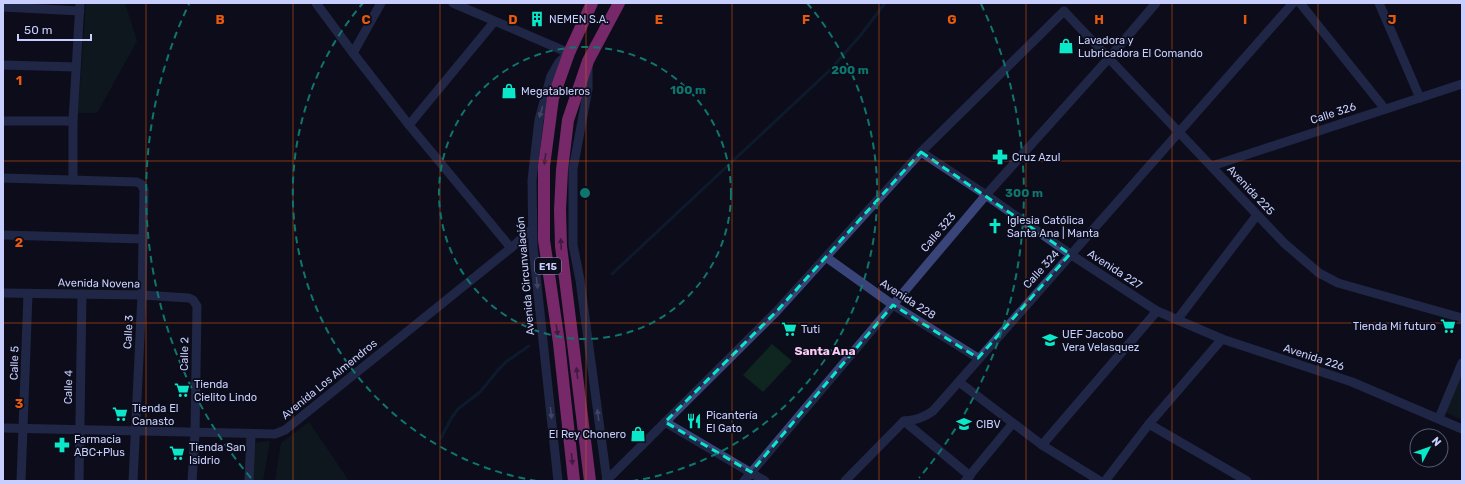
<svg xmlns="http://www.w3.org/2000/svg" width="1465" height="484" font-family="Rubik,sans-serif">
<rect width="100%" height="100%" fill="#0c0d1b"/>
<g fill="#0f251f">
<path d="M86,3h39l12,38 -40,72h-19z"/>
<path d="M772,344l20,17 -29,31 -20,-17z"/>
<path d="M1460,377l2,1v42l-17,-8z"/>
<path d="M309,422l40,59h-74l6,-38z"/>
<path d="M270,441l-7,40h-12l2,-38z"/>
</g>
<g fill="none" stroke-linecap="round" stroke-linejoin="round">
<g stroke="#0d2b3e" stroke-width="3">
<path d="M612,274l217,-203 31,-35 25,-33"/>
<path d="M441,438l11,-21 6,-8 22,-17 19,-23 8,-8 22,-15"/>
</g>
<g stroke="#394578" stroke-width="9">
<path d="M316,3l37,50"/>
<path d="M381,3l-28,50 56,72 102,123"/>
<path d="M453,3l116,50 -10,9 -8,14 -12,44 -7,60 1,67 25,234"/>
<path d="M1300,3l85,106"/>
<path d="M1379,3l41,95"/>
<path d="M3,7l77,4"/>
<path d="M3,65l73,2"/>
<path d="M588,66v23l-15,80v76l7,35 27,201"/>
<path d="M3,121h70"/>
<path d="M409,125l85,-103"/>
<path d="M921,152l65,43 84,59 87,57 65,28 130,43 110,47"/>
<path d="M1212,166l250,-82"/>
<path d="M3,178l134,4 4,2 3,6 -2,105 -9,186"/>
<path d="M73,180v-59l7,-118"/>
<path d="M3,235l140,4"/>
<path d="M826,257l67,48 85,53"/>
<path d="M3,293l139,2 47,3 4,2 4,6 -2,127 -3,48"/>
<path d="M1177,320l80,-105"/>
<path d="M959,382l83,63 58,36"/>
<path d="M1439,418l23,-55"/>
<path d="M904,421l66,55"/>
<path d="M665,422l100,59"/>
<path d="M1149,424l98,57"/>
<path d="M3,428l272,6 10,-4 226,-182 21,-19"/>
<path d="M1042,445l115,-134"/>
<path d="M21,481l7,-187"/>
<path d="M79,481l3,-187"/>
<path d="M249,481l2,-47"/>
<path d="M606,481l170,-169 145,-160 143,-141 220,232 35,30 19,10 124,35"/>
<path d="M744,481l242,-286 123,-137 47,-55"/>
<path d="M845,481l59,-60c12,-1 19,-3 29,-10l360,-408"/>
<path d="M965,481l48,-58"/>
<path d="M1105,481l44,-57 73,-85"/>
</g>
<g stroke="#f749c5" stroke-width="12">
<path d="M574,481l-15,-138 -15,-103v-74l9,-68 16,-45 23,-50"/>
<path d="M590,481l-29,-235 -1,-36 2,-40 6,-50 20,-59 31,-58"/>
</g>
</g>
<defs><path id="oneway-solid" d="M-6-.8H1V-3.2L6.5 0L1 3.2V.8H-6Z"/></defs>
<g fill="#808aba">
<use href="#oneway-solid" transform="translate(541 112) rotate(106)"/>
<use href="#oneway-solid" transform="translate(537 283) rotate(84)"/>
<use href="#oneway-solid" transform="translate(551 413) rotate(84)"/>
<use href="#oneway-solid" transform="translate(598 415) rotate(-98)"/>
</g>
<g fill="#822b70">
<use href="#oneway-solid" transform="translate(545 159) rotate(98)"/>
<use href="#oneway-solid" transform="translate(561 244) rotate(-93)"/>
<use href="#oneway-solid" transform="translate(557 330) rotate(81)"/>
<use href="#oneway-solid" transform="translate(577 373) rotate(-97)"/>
<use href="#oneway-solid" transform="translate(572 459) rotate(84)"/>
</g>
<path d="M0 0H1465V484H0ZM921,152l149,102 -92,104 -85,-53 -142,167 -86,-50 111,-110z" fill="#0c0d1b" fill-opacity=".55" fill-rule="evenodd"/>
<path fill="none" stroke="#0ae7c9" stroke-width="3" stroke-dasharray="8 5" stroke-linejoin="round" d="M921,152l149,102 -92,104 -85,-53 -142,167 -86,-50 111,-110z"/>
<path fill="none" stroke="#e8590c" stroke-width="1" stroke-opacity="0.55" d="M146,3v478M293,3v478M440,3v478M586,3v478M732,3v478M879,3v478M1026,3v478M1172,3v478M1318,3v478M3,161h1459M3,323h1459"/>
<g fill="none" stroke="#0f766e" stroke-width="2" stroke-dasharray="7 5">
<circle cx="585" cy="193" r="146"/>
<path d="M537 481A292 292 0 0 1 363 3M807 3A292 292 0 0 1 633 481"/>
<path d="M251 478A439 439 0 0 1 189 4M981 4A439 439 0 0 1 919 478"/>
</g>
<defs>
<g id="building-bare" transform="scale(1.2)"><path d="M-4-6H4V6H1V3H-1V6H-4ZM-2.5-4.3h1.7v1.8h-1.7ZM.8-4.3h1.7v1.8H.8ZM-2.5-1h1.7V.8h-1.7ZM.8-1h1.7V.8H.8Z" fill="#0ae7c9" stroke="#0c0d1b" stroke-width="2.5" paint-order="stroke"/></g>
<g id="shop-bare" transform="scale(1.2)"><path d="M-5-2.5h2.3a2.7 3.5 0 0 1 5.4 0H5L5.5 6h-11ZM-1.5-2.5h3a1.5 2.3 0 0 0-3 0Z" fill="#0ae7c9" stroke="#0c0d1b" stroke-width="2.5" paint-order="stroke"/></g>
<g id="pharmacy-bare" transform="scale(1.2)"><path d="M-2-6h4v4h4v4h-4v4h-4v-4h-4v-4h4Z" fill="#0ae7c9" stroke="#0c0d1b" stroke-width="2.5" paint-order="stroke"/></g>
<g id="church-bare" transform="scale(1.2)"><path d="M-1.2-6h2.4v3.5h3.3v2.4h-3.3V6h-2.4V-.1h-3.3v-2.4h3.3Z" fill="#0ae7c9" stroke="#0c0d1b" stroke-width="2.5" paint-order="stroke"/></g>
<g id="supermarket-bare" transform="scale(1.2)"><path d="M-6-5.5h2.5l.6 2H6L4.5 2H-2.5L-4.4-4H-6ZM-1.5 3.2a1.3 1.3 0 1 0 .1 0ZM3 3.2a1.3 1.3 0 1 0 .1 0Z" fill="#0ae7c9" stroke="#0c0d1b" stroke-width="2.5" paint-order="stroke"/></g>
<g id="school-bare" transform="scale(1.2)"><path d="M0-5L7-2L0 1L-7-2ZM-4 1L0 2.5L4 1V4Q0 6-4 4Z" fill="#0ae7c9" stroke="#0c0d1b" stroke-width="2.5" paint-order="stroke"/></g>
<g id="restaurant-bare" transform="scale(1.2)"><path d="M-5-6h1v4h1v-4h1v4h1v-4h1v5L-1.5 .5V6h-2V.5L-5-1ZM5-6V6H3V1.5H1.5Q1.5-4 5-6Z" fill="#0ae7c9" stroke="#0c0d1b" stroke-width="2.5" paint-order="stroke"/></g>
</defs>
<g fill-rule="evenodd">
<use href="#building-bare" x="537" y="19"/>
<use href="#shop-bare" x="1066" y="46"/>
<use href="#shop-bare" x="509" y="91"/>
<use href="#pharmacy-bare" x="1000" y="157"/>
<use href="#church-bare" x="995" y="226"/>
<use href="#supermarket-bare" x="1448" y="326"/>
<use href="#supermarket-bare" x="789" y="329"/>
<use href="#school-bare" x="1050" y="340"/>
<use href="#supermarket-bare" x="182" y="390"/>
<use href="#supermarket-bare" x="120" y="414"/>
<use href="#restaurant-bare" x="694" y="421"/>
<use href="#school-bare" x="964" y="424"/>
<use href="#shop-bare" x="638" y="434"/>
<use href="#pharmacy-bare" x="62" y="445"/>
<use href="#supermarket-bare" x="177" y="453"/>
</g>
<g text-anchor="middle" stroke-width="3.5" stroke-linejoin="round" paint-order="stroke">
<rect fill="#0c0d1b" stroke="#9094b9" stroke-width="1" x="535" y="258" width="26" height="16" rx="3"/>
<g font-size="10" font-weight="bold" fill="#c8cefd">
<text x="548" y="270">E15</text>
</g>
<g font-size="11" fill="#c8cefd" stroke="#0c0d1b" text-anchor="start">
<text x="549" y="23">NEMEN S.A.</text>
<text x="1078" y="44">Lavadora y<tspan x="1078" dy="13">Lubricadora El Comando</tspan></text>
<text x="521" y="95">Megatableros</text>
<text x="1012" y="161">Cruz Azul</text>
<text x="1007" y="224">Iglesia Católica<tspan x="1007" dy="13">Santa Ana | Manta</tspan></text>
<text x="1436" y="330" text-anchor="end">Tienda Mi futuro</text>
<text x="801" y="333">Tuti</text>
<text x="1062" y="338">UEF Jacobo<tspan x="1062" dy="13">Vera Velasquez</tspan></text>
<text x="194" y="388">Tienda<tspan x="194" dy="13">Cielito Lindo</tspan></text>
<text x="132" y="412">Tienda El<tspan x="132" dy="13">Canasto</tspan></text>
<text x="706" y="419">Picantería<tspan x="706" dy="13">El Gato</tspan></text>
<text x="976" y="428">CIBV</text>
<text x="626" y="438" text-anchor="end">El Rey Chonero</text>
<text x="74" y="443">Farmacia<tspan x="74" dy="13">ABC+Plus</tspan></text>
<text x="189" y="451">Tienda San<tspan x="189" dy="13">Isidrio</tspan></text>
</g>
<g font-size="11" fill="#c8cefd" stroke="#0c0d1b">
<text transform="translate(1333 113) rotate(-18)" y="4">Calle 326</text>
<text transform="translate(1251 190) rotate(47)" y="4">Avenida 225</text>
<text transform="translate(938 232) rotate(-50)" y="4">Calle 323</text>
<text transform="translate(1041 269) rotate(-48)" y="4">Calle 324</text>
<text transform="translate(1115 269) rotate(33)" y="4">Avenida 227</text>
<text transform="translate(525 276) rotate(-95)" y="4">Avenida Circunvalación</text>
<text transform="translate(99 283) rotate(1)" y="4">Avenida Novena</text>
<text transform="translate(908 299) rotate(33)" y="4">Avenida 228</text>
<text transform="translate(128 332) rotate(-87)" y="4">Calle 3</text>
<text transform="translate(184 354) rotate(-89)" y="4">Calle 2</text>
<text transform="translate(1314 357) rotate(18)" y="4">Avenida 226</text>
<text transform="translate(14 363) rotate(-88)" y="4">Calle 5</text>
<text transform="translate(329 379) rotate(-39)" y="4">Avenida Los Almendros</text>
<text transform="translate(68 387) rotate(-89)" y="4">Calle 4</text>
</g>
<g font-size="12" font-weight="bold" fill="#fdcaf6" stroke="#0c0d1b">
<text x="825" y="355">Santa Ana</text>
</g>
</g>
<g font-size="13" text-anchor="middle" font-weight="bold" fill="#e8590c" stroke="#0c0d1b" stroke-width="3.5" stroke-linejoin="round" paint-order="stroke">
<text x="220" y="24">B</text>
<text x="366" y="24">C</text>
<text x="513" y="24">D</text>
<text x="659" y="24">E</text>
<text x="806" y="24">F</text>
<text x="952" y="24">G</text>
<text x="1099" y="24">H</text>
<text x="1245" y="24">I</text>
<text x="1392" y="24">J</text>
<text x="19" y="85">1</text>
<text x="19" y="247">2</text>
<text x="19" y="408">3</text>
</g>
<circle cx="585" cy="193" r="6" fill="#0f766e" stroke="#0c0d1b" stroke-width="2"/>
<g font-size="12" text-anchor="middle" font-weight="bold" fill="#0f766e" stroke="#0c0d1b" stroke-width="3.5" stroke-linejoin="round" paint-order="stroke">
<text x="850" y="74">200 m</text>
<text x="688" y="94">100 m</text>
<text x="1024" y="197">300 m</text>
</g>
<rect width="1465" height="484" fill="none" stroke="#c8cefd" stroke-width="8"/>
<g transform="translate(1429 448) rotate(49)"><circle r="19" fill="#0c0d1b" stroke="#575a75"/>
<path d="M0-3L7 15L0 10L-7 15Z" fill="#0ae7c9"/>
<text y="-6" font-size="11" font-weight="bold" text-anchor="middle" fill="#c8cefd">N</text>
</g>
<path d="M18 34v6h73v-6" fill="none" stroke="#c8cefd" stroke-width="2"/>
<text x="24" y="34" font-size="12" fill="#c8cefd" stroke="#0c0d1b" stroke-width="3" paint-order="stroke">50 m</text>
</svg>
